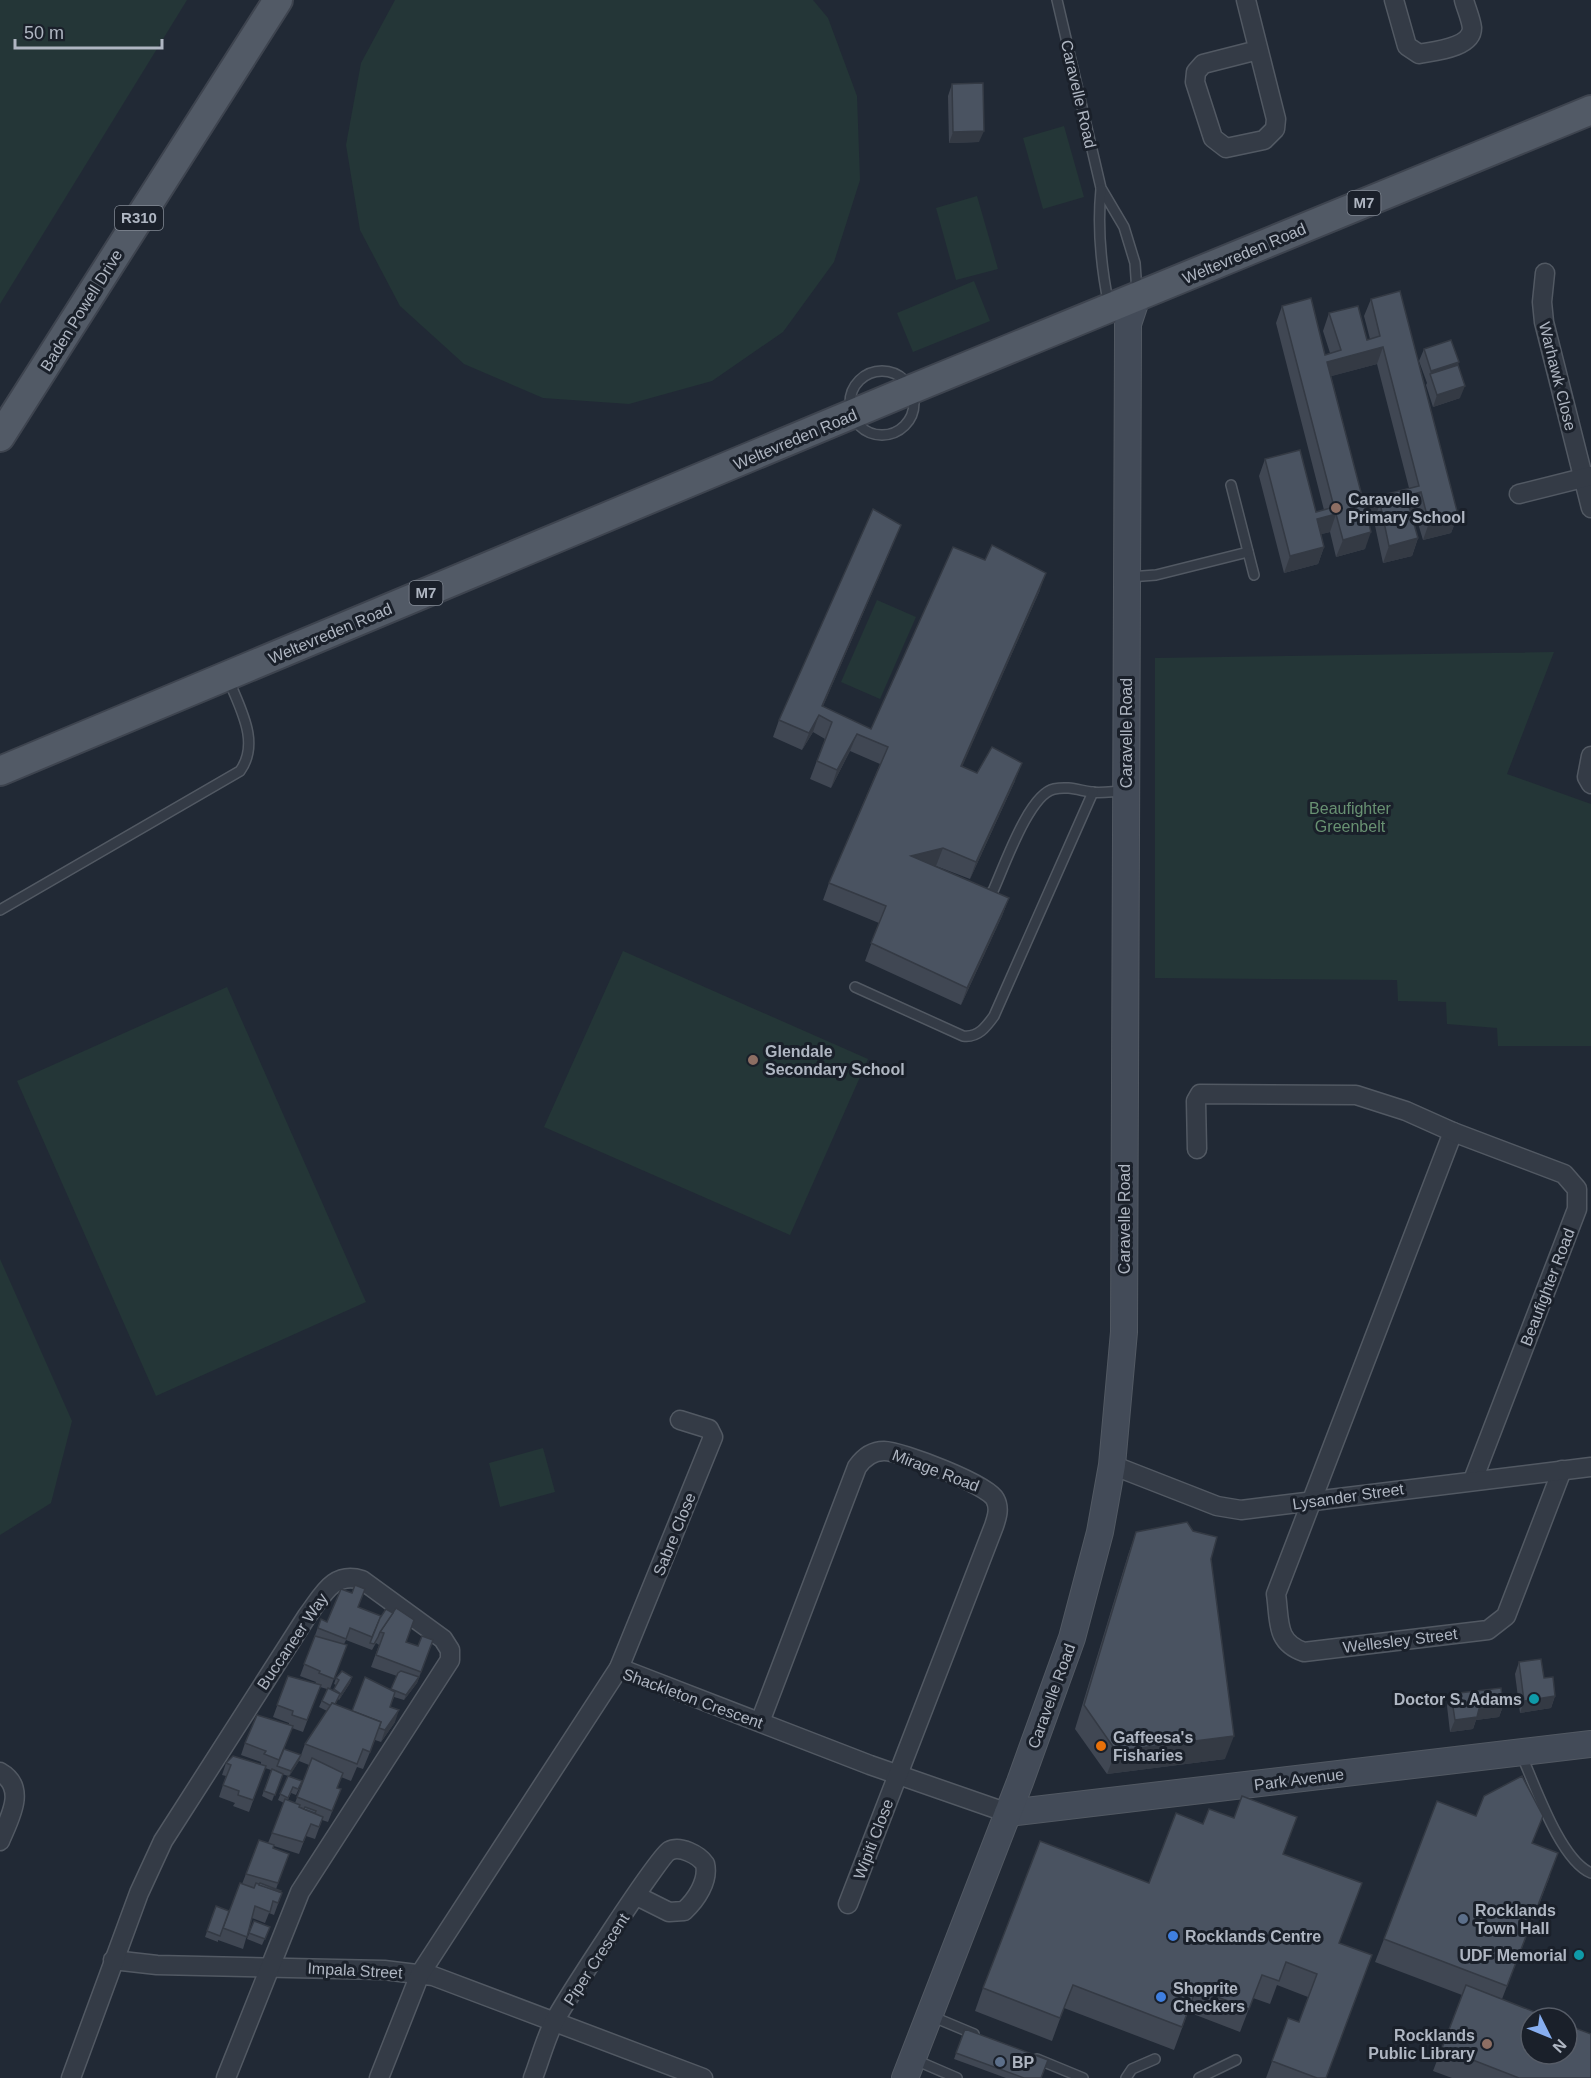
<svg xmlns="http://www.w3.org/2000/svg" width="1591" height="2078" font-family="Arial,sans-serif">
<rect width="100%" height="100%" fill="#212935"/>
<g fill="#243637">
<path d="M0,0h187l-187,304z"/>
<path d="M395,0h418l15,18 29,78 3,84 -26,82 -51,70 -71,49 -83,23 -86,-6 -79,-34 -64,-58 -40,-76 -14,-85 15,-82z"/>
<path d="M1064,126l20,71 -41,12 -20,-71z"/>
<path d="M977,196l21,73 -42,11 -20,-72z"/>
<path d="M974,281l16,40 -77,31 -16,-39z"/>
<path d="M877,600l39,17 -36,82 -39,-17z"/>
<path d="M1554,652l-47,122 84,30v242h-93l-1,-18 -50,-4 -1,-22 -48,-1 -1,-21 -242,-2v-320z"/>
<path d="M623,951l245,108 -78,176 -246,-108z"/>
<path d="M227,987l139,315 -210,94 -139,-315z"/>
<path d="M0,1259l72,162 -21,82 -51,32z"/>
<path d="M543,1448l12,44 -55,15 -11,-44z"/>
</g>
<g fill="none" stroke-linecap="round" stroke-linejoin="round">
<g stroke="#525963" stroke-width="12">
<g id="lane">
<path d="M1057,0l44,188 23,39 11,36 2,29"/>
<path d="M1101,189c-4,40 0,78 8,117"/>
<circle cx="882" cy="403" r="32"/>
<path d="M1231,485l23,90"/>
<path d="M1129,577l27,-2 92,-23"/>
<path d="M982,893l6,2 5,-4c11,-24 36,-97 61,-102 14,-3 24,1 37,3 10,2 23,-1 33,-1"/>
<path d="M0,910l240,-139c21,-29 -1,-64 -12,-93"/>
<path d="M855,987l108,49c15,2 23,-9 31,-20l99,-224"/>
<path d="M1521,1754c14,31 39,106 70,119"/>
<path d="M931,2016l43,18"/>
<path d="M913,2059l44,19"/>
<path d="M1037,2059l46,19"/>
<path d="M1126,2078l6,-9 23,-10"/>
<path d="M1199,2078l37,-18"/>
</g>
</g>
<g stroke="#525963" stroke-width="21">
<g id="street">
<path d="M1246,0l30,119 -1,10 -11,11 -38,8 -13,-10 -18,-56 1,-10 7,-8 55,-14"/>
<path d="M1394,0l13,46 12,8c15,-3 53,-6 53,-26 -1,-9 -6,-20 -8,-28"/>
<path d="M1545,273l-3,29 2,20 47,186"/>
<path d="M1519,494l72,-18"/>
<path d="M1591,756l-4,21 4,7"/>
<path d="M1453,1132l-177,462c4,27 -1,48 28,58l184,-22 18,-14 56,-146"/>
<path d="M1197,1149l-1,-48 4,-7 156,1 50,16 47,21 111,42 13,15v20l-104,271"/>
<path d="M1112,1465l105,41 24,4 350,-43"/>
<path d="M619,1668l251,97 138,48"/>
<path d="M760,1722l97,-255c7,-10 15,-16 27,-16 17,0 105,34 111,48 5,9 2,18 -1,27l-146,378"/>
<path d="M0,1772c28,16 9,47 0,69"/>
<path d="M113,1960l44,5 227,5 49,6 270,102"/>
<path d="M71,2078l68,-185 24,-52 144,-225c16,-21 26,-45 55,-36l81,59 7,11v10l-150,232 -74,186"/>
<path d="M379,2078l41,-104 199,-306 94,-231 -4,-8 -29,-9"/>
<path d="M533,2078c7,-18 12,-38 21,-56 10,-19 104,-165 115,-171 11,-6 30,4 36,13 4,17 -9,36 -21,47l-15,1 -32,-16"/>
</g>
</g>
<g stroke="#525963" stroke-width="28">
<g id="secondary">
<path d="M1008,1813l583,-69"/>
<path d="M905,2078l115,-296 52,-144 28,-106 12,-67 12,-133 4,-993v-15l9,-27"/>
</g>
</g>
<g stroke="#3e444f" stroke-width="32">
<g id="primary">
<path d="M0,437l278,-437"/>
<path d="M0,771l912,-382 679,-279"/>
</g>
</g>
<use href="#lane" stroke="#343b46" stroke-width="9"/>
<use href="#street" stroke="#343b46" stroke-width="18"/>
<use href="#secondary" stroke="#434b58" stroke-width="26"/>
<use href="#primary" stroke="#525a66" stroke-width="28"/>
</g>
<g fill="#404753" fill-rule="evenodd">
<path d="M952,84l27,58 -30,1 -1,-47z"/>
<path d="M1371,299l87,216 -7,18 -28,7 -9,-30 -4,1 8,27 -6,18 -29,7 -9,-42 -5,1 -4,27 -29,8 -6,-25 -9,2 3,13 -6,17 -34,9 -25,-97 6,-17 51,53 8,-2 -48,-187 6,-17 43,49 5,-2 -7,-22 6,-18 38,27 3,-1 -6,-23zM1377,364l32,124 -46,12 -32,-124z"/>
<path d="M1424,349l34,16 2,33 -27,9 -7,-22 1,-2 -8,-22z"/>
<path d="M894,542l-71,164 48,23 169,-139 -78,176 15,7 38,8 -45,98 -34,-13h-1l74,32 -7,18 -41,89 -96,-44 14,-38 -56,-23 6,-17 51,-119 -30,-13 -19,37 -21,-9 15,-40 -12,-7 -11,18 -29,-13 6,-17z"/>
<path d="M1136,1532l75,27 14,200 -118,15 -32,-45 53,-174z"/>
<path d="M358,1608l48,34 12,4 15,-6 -16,43 -13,17 -10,-3 -4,10 5,15 -14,20 -6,-2 -12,29 -6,-2 -6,14 -10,-4 -4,11 4,1 -13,33 -6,-2 -7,19 -9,-3 -7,18 -25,-8 -1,2 16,6 -13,35 6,4 -8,22 -5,-2 -4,10 -13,-5 -9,31 -25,-9v2l-13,-5 11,-31 13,5 13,-27 17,-44 9,3 16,-40 -6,-3 10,-24 -6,-2 -10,27 -10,-5 9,-26 -6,-2 -16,44 -16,-6 2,-3 -16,-6 7,-21 -4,-1 4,-12 35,1v-2l-20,-7 4,-12 44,-19v-1l-16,-6 15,-41 27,8 1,-2 -16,-6 21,-57 6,3zM346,1640l26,10 4,-7 3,2 -8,22 26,9 -6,14 -39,21 -17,-6 3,-6 1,1 11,-17 2,-6 -16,1 -2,6 2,1 -3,6 -3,-2 17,-44 -3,-1zM320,1687l7,2 -8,18 8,4 -22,33 -4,11 -17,-6 8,-21 11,4zM299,1761l10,4 -14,38 -7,-3 3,-7 5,2 6,-14 -13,-5z"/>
<path d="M1519,1662l25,16 11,18 -4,12 -31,5 -5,-39z"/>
<path d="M1451,1694l52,12 -4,11 -23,3 -3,9 -23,3 -3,-26z"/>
<path d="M1533,1843l17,33 -48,123 89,79h-139l-19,-7 29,-76 -87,-33 9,-23z"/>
<path d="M1284,1854l55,89 -13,135h-60l22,-60 11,4 9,-25 -31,-12 -7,19 -17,-6 -13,34 -52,-20 -14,38 -110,-42 -12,33 -77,-30 8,-23 166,-105z"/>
<path d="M254,1921l16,6 -8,18 -15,-6z"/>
<path d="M965,2029l76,49h-35l-52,-19z"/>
</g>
<g fill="#343a44">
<path d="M984,131l-5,11 -30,1 4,-11z"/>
<path d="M1383,347l-6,17 -56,15 6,-17z"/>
<path d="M1459,362l-4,12h-25l-3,9 4,-12z"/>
<path d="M1465,386l-5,12 -27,9 4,-12z"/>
<path d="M1421,492l-7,18 -15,4 7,-18z"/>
<path d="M1380,503l-6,18 -15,3 6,-17z"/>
<path d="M1336,514l-6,18 -19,5 6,-18z"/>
<path d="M1458,515l-7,18 -28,7 6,-17z"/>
<path d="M901,525l-7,17 -76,176 1,-3 -6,17 -11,18 7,-17 13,-27z"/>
<path d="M1371,532l-6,17 -29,8 7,-17z"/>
<path d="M1418,538l-6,18 -29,7 6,-17z"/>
<path d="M1324,547l-6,17 -34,9 6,-17z"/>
<path d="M1046,573l-6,17 -85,193 6,-17z"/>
<path d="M857,734l-7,17 -19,37 6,-18z"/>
<path d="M1022,763l-7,18 -45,98 6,-17z"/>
<path d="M943,848l-7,18 -32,7 7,-17z"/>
<path d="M1009,898l-7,18 -41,89 6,-17z"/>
<path d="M433,1640l-16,43 -13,17 2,-5 13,-18z"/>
<path d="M352,1677l-2,6 -11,17 2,-6z"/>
<path d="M1555,1696l-4,12 -31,5 4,-12z"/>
<path d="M1503,1706l-4,11 -23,3 -3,9 -23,3 5,-12 24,-11z"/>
<path d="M399,1710l-4,12 -14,20 4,-12z"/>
<path d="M1234,1736l-9,23 -118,15 9,-23z"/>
<path d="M301,1755l-2,6 -10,16 2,-6z"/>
</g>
<g fill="#4a5361" stroke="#343a44" stroke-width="1.5" fill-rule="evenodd">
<path d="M983,83l1,48 -31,1 -1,-48z"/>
<path d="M1400,291l58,224 -29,8 -8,-31 -15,4 12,42 -29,8 -9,-43 -15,4 6,25 -28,8 -7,-26 -19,5 7,28 -34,9 -25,-97 35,-9 16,62 18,-5 -52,-201 29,-8 14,57 16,-5 -12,-37 29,-7 9,34 13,-4 -9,-37zM1383,347l36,139 -56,14 -36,-138z"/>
<path d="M1451,340l8,22 -28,9 -7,-22z"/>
<path d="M1458,365l7,21 -28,9 -7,-21z"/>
<path d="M873,509l28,16 -79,181 49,23 82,-182 32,13 7,-15 54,28 -85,193 16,7 15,-26 30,16 -46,99 -33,-14 -32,8 98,42 -42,90 -96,-45 15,-37 -57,-23 59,-136 -31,-13 -20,36 -20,-9 15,-39 -13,-7 -10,18 -30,-13z"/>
<path d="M1187,1522l6,9 24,6 -6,22 23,177 -118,15 -32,-46 52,-173z"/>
<path d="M355,1585l10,4 -7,18 23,9 -9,21 -22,-9 -4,11 -28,-11 3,-9 6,3 14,-33 11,4z"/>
<path d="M396,1608l18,12 -8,22 12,4 4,-10 11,4 -12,32 -45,-17 8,-22 -4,-1z"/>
<path d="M386,1609l7,4 -13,19 -2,5 -4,7 -4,-1 10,-25z"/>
<path d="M315,1636l32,9 -13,34 -15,-6 1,-2 -16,-7z"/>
<path d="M1541,1659l3,19 9,-1 2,19 -31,5 -5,-39z"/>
<path d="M342,1671l10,6 -11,17 -7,-5 5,-9 -3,-2z"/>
<path d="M401,1671l18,6 -13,18 -15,-6 7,-16z"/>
<path d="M288,1676l33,9 -14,35 -15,-5 1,-4 -16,-6z"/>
<path d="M365,1677l30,15 -5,15 9,3 -14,20 -6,-2 2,-6 -29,-11z"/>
<path d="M328,1688l12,6 -5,10 -3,-1 -1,3 -9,-5z"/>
<path d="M1501,1688l2,18 -24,3 -2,8 -22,3 -4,-26z"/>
<path d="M332,1703l49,19 -11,30 -7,-3 -6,15 -52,-20z"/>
<path d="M257,1715l36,11 -14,34 -15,-6 2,-3 -21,-8z"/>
<path d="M284,1749l17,6 -10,16 -14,-5z"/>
<path d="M233,1756l33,10 -13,34 -15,-5 1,-4 -16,-6 8,-20 -5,-2z"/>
<path d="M312,1758l31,15 -6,15 4,1 -9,22 -35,-14z"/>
<path d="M272,1769l11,5 -8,21 -11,-4z"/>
<path d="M288,1776l14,5 -4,8 -5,-2 -5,11 -8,-4z"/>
<path d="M1522,1776l21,40 -11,27 26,10 -51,133 -123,-47 53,-138 39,15 8,-20z"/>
<path d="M1242,1796l55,21 -14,37 79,29 -23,60 33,12 -46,123h-9l-45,-17 16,-43 11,4 18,-48 -31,-12 -7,19 -17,-6 -13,34 -53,-20 -14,38 -109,-42 -13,33 -77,-30 57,-147 109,42 27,-70 27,11 6,-15 25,9z"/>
<path d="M285,1799l15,6 -1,2 24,10 -4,10 -8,-3 -8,18 -31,-9z"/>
<path d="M305,1807l11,4 -1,2 -11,-4z"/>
<path d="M259,1840l15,5 -1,3 16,6 -11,29 -32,-9z"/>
<path d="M240,1883l14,5 2,-5 26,10 -4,10 -5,-2 -3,11 -15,-6 -8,31 -24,-9z"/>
<path d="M260,1883l21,8 -1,1 -21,-7z"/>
<path d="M216,1906l13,5 -9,25 -13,-5z"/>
<path d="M254,1921l16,6 -5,12 -16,-6z"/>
<path d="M1466,1985l84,33h-19v36h36v-29l24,9v44h-72l-77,-30z"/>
<path d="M965,2029l83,31 -7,18h-17l-68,-25z"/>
</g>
<g fill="#8d6e63" stroke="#1a202a" stroke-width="2">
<circle cx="1336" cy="508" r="6"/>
<circle cx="753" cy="1060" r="6"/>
<circle cx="1487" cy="2044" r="6"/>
</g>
<g fill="#0f9aa8" stroke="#1a202a" stroke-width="2">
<circle cx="1534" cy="1699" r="6"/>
<circle cx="1579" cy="1955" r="6"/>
</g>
<circle fill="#e8710a" stroke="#1a202a" stroke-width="2" cx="1101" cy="1746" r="6"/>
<g fill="#5c6f8a" stroke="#1a202a" stroke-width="2">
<circle cx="1463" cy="1919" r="6"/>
<circle cx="1000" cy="2062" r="6"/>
</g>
<g fill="#3f7fe0" stroke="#1a202a" stroke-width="2">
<circle cx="1173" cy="1936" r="6"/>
<circle cx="1161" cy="1997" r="6"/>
</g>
<g text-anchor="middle" stroke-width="6" stroke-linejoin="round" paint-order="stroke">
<g fill="#1a202a" stroke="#828994" stroke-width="1.5">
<rect x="1347.5" y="191" width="33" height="24" rx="4.5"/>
<rect x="115" y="206" width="48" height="24" rx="4.5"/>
<rect x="409.5" y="581" width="33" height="24" rx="4.5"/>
</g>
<g font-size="15" font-weight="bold" fill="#afb6c2">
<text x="1364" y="208">M7</text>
<text x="139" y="223">R310</text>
<text x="426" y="598">M7</text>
</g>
<g font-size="16" fill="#afb6c2" stroke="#1a202a">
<text transform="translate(1079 94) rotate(77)" y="6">Caravelle Road</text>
<text transform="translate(1244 253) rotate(-23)" y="6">Weltevreden Road</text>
<text transform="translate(81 310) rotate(-58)" y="6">Baden Powell Drive</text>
<text transform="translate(1558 376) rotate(76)" y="6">Warhawk Close</text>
<text transform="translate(795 439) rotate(-23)" y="6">Weltevreden Road</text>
<text transform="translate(330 633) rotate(-23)" y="6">Weltevreden Road</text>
<text transform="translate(1126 733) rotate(-90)" y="6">Caravelle Road</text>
<text transform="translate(1124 1219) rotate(-90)" y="6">Caravelle Road</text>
<text transform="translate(1547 1287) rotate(-69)" y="6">Beaufighter Road</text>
<text transform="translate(936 1470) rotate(21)" y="6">Mirage Road</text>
<text transform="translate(1348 1496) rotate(-8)" y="6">Lysander Street</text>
<text transform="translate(674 1534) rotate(-68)" y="6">Sabre Close</text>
<text transform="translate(1400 1640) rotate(-7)" y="6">Wellesley Street</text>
<text transform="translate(292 1641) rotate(-56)" y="6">Buccaneer Way</text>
<text transform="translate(1051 1696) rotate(-70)" y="6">Caravelle Road</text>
<text transform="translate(693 1698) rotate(20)" y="6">Shackleton Crescent</text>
<text transform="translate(1299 1779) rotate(-7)" y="6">Park Avenue</text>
<text transform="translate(873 1839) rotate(-69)" y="6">Wipiti Close</text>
<text transform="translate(596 1959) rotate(-57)" y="6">Piper Crescent</text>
<text transform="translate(355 1970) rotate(3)" y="6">Impala Street</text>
</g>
<g font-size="16" font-weight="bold" fill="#afb6c2" stroke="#1a202a" text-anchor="start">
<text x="1348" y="505">Caravelle<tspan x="1348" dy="18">Primary School</tspan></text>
<text x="765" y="1057">Glendale<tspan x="765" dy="18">Secondary School</tspan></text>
<text x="1522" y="1705" text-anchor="end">Doctor S. Adams</text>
<text x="1113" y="1743">Gaffeesa's<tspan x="1113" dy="18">Fisharies</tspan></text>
<text x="1475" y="1916">Rocklands<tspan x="1475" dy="18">Town Hall</tspan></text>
<text x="1185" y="1942">Rocklands Centre</text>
<text x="1567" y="1961" text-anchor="end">UDF Memorial</text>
<text x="1173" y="1994">Shoprite<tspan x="1173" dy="18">Checkers</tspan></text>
<text x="1475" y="2041" text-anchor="end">Rocklands<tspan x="1475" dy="18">Public Library</tspan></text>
<text x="1012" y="2068">BP</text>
</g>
<g font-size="16" fill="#689172" stroke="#1a202a">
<text x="1350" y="814">Beaufighter<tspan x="1350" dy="18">Greenbelt</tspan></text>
</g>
</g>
<g transform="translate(1549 2036) rotate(133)"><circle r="28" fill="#1a202a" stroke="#565c67" stroke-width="1.5"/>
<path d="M0-4.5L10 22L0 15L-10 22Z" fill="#87aeef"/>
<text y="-9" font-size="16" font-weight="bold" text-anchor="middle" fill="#afb6c2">N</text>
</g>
<path d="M15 39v9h147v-9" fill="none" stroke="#afb6c2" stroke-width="3"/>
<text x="24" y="39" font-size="18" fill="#afb6c2" stroke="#1a202a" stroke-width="4.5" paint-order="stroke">50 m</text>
</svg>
